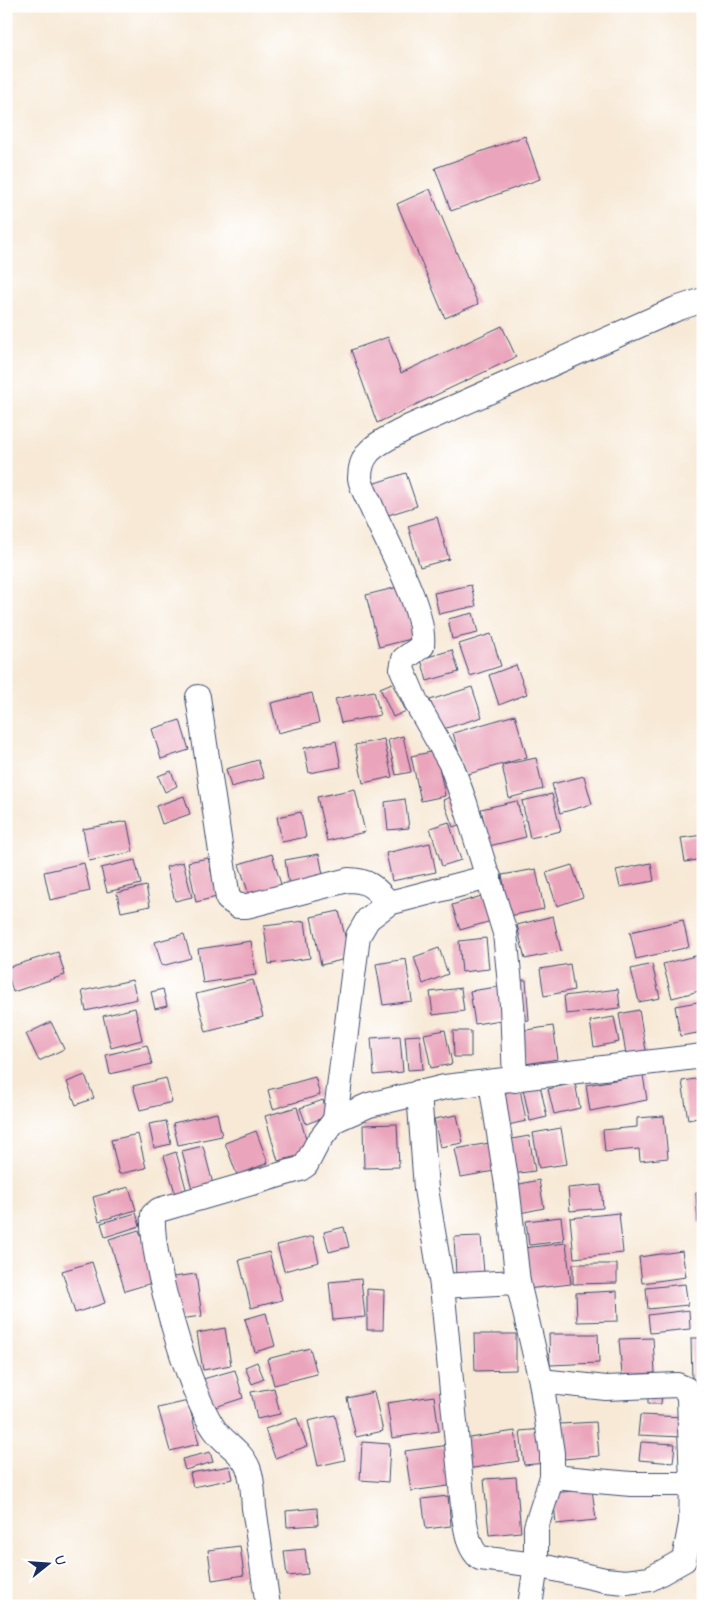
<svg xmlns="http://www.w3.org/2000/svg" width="709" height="1612" font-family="'Comic Neue',sans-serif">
<rect width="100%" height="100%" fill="#fff"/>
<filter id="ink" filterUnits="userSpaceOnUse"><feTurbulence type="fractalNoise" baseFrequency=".02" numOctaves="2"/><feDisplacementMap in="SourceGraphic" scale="10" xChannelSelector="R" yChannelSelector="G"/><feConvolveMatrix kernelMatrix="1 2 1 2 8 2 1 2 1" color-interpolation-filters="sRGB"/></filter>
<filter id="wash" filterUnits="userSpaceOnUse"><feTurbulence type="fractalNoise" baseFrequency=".0096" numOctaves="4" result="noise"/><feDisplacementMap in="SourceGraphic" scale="20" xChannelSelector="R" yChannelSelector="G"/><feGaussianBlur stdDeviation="1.12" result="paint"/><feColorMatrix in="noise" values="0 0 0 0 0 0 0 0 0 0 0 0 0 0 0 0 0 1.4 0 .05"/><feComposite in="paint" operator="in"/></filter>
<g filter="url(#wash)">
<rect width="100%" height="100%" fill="#f7e9d6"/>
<g id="blocks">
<g fill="#eaa4bb">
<path d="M525,136l15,43 -89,32 -16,-43z"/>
<path d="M430,189l48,115 -33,14 -48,-114z"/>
<path d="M502,326l14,31 -139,66 -26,-73 37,-13 13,36z"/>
<path d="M406,473l11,33 -35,11 -10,-33z"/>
<path d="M437,517l12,42 -29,8 -12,-41z"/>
<path d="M471,585l5,21 -37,8 -5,-21z"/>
<path d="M402,586l13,52 -36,9 -13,-52z"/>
<path d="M473,613l5,20 -26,6 -4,-20z"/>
<path d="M491,634l10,32 -31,10 -11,-32z"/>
<path d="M452,650l7,22 -32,9 -6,-22z"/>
<path d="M516,665l11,29 -28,11 -10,-30z"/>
<path d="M392,683l14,28 -13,6 -13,-29z"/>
<path d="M472,687l10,30 -42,13 -10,-30z"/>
<path d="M374,691l6,24 -39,8 -6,-24z"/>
<path d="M312,693l7,30 -41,10 -7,-30z"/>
<path d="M515,715l12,42 -62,18 -12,-42z"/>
<path d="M180,720l9,30 -28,9 -9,-30z"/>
<path d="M403,736l8,36 -15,3 -8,-35z"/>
<path d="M384,739l8,38 -29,6 -8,-38z"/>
<path d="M336,741l5,26 -32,6 -5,-25z"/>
<path d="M436,751l9,45 -24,5 -10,-45z"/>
<path d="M536,758l7,31 -34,9 -7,-33z"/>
<path d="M258,760l6,18 -33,9 -5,-18z"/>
<path d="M171,771l6,15 -12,6 -7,-16z"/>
<path d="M584,776l8,28 -32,9 -8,-29z"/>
<path d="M355,789l10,43 -38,9 -10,-44z"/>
<path d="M552,794l9,37 -31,7 -8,-37z"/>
<path d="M457,795l10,27 -14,5 -10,-27z"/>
<path d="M184,796l6,18 -28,10 -6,-18z"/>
<path d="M405,799l4,29 -21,2 -3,-28z"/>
<path d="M517,801l9,36 -37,9 -8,-37z"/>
<path d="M301,812l5,25 -24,5 -5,-25z"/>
<path d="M127,821l6,31 -44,9 -6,-32z"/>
<path d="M449,822l12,38 -19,6 -12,-38z"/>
<path d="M703,835v24l-18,3 -4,-24z"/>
<path d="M430,843l6,29 -44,9 -6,-28z"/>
<path d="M272,854l10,34 -32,10 -11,-34z"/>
<path d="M319,854l5,26 -35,6 -4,-26z"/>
<path d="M208,858l9,39 -21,5 -8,-40z"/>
<path d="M135,860l6,24 -34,8 -6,-24z"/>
<path d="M183,862l9,35 -17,4 -9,-34z"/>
<path d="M84,863l6,28 -40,9 -6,-28z"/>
<path d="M651,863l3,18 -34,6 -4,-17z"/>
<path d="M572,865l11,32 -26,9 -11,-33z"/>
<path d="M536,869l8,40 -35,7 -7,-41z"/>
<path d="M146,886l4,20 -29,6 -4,-19z"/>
<path d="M488,894l7,26 -35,10 -8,-25z"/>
<path d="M339,911l11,47 -29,7 -10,-48z"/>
<path d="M553,916l8,35 -36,8 -8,-34z"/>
<path d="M683,920l6,27 -53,12 -6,-27z"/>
<path d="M305,921l5,37 -41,6 -5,-38z"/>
<path d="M184,934l7,24 -29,8 -7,-24z"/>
<path d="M486,938l3,31 -27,3 -3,-31z"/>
<path d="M251,941l5,34 -53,8 -5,-34z"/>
<path d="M439,948l9,26 -25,10 -9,-27z"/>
<path d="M58,952l7,23 -52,17 -7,-24z"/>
<path d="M703,954v36l-31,8 -9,-34z"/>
<path d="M406,959l6,42 -29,4 -7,-41z"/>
<path d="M570,964l4,26 -30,6 -4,-27z"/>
<path d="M652,964l8,34 -21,4 -8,-33z"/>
<path d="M132,980l5,19 -51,12 -4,-20z"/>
<path d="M253,980l10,37 -57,15 -10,-38z"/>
<path d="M515,980h11l3,40 -10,1z"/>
<path d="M504,986l4,33 -33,5 -5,-33z"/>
<path d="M461,988l3,23 -31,4 -3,-23z"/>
<path d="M163,989l4,17 -12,3 -4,-17z"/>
<path d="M618,989l2,19 -54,6 -2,-18z"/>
<path d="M703,1001v31l-23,4 -5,-30z"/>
<path d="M135,1008l7,32 -31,8 -8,-32z"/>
<path d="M639,1010l8,46 -20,3 -8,-45z"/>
<path d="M614,1017l5,25 -25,5 -4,-26z"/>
<path d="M51,1022l13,27 -25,12 -13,-27z"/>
<path d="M553,1026l5,33 -33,5 -5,-33z"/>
<path d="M445,1030l7,34 -21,4 -7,-34z"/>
<path d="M453,1031h18v26h-17z"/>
<path d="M420,1035l3,34 -15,1 -3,-34z"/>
<path d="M400,1036l3,36 -29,3 -3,-37z"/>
<path d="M147,1045l5,19 -42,10 -4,-19z"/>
<path d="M85,1075l9,23 -18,7 -9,-23z"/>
<path d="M643,1075l4,25 -57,11 -4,-26z"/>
<path d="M315,1077l5,18 -47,14 -5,-19z"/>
<path d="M166,1078l6,24 -32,8 -7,-24z"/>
<path d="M703,1078v39l-15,3 -6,-39z"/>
<path d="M575,1083l5,25 -26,6 -6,-25z"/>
<path d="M540,1085l7,32 -17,4 -7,-32z"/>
<path d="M520,1089l6,32 -18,4 -6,-32z"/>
<path d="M323,1100l5,16 -22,8 -6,-16z"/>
<path d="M297,1107l13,46 -32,8 -13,-45z"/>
<path d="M217,1113l5,23 -44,9 -5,-22z"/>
<path d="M457,1115l6,28 -23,4 -6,-28z"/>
<path d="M664,1116l4,42 -28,3 -1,-12 -34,3 -2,-22 34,-3v-9z"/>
<path d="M166,1121l5,23 -17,4 -5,-24z"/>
<path d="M397,1124l2,43 -35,1 -1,-43z"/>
<path d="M561,1128l6,36 -28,4 -6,-35z"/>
<path d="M256,1131l12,32 -31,12 -12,-32z"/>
<path d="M138,1134l8,34 -27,6 -8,-34z"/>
<path d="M529,1136l6,35 -23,3 -6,-34z"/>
<path d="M495,1142l5,28 -39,7 -6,-28z"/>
<path d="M203,1146l10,38 -21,5 -10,-38z"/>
<path d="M176,1152l12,44 -11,3 -13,-43z"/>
<path d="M539,1180l5,28 -24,5 -5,-28z"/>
<path d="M601,1185l2,23 -33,3 -2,-23z"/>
<path d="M129,1187l7,23 -37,11 -6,-24z"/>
<path d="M696,1193h7v30h-5z"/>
<path d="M136,1213l4,13 -35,11 -4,-14z"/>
<path d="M619,1213l4,40 -49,5 -4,-40z"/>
<path d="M561,1217l3,24 -35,4 -3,-24z"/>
<path d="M344,1227l5,20 -20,5 -5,-20z"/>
<path d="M139,1230l16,52 -30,9 -16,-52z"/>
<path d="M313,1236l6,26 -35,9 -7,-26z"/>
<path d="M481,1236l3,37 -28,1 -2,-37z"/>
<path d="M566,1243l5,41 -44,5 -4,-41z"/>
<path d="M682,1251l4,26 -44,6 -3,-26z"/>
<path d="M269,1252l13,48 -31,8 -12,-48z"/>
<path d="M92,1262l13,41 -30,10 -13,-42z"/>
<path d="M573,1264h44v19l-44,1z"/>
<path d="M196,1274l6,42 -23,3 -6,-42z"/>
<path d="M361,1279l4,38 -32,3 -4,-38z"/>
<path d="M685,1284l3,21 -40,4 -2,-21z"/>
<path d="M367,1289l17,1 -1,40h-16z"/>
<path d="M617,1291l1,30 -41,1 -1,-29z"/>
<path d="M689,1310l1,19 -40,4 -2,-18z"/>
<path d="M266,1313l9,33 -20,6 -10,-33z"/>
<path d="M225,1328l6,37 -28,5 -6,-37z"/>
<path d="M474,1334h42v36l-41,1z"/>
<path d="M549,1334h49l1,29 -49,2z"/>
<path d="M653,1338l2,35 -33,2 -3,-36z"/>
<path d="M691,1338h12v42l-11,1z"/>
<path d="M310,1348l7,26 -43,11 -7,-26z"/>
<path d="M257,1362l7,17 -12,5 -7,-17z"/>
<path d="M235,1370l8,28 -31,10 -9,-29z"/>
<path d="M274,1388l6,26 -23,5 -6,-27z"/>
<path d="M374,1392l9,39 -27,6 -9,-39z"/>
<path d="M648,1392l14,1 -1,11h-13z"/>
<path d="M434,1396l5,35 -47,7 -5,-35z"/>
<path d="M188,1401l11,43 -29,7 -12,-43z"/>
<path d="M335,1415l10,45 -27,6 -10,-45z"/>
<path d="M640,1415l43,2 -1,20 -44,-2z"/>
<path d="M297,1418l10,28 -32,12 -10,-29z"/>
<path d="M596,1422l3,34 -36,3 -3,-35z"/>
<path d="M543,1429l3,34 -22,2 -4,-34z"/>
<path d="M515,1431l4,30 -52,8 -4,-30z"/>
<path d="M362,1442l28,2 -2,38 -28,-2z"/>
<path d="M641,1442l34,2 -2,19 -34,-3z"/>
<path d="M450,1445l5,40 -44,6 -6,-40z"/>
<path d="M210,1452l3,10 -28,8 -3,-11z"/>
<path d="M230,1466l3,13 -40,8 -3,-14z"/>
<path d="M516,1477l5,55 -32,3 -5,-56z"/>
<path d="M592,1489l4,31 -40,4 -3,-31z"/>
<path d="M448,1496l3,30 -25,3 -4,-30z"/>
<path d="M317,1508l1,17 -31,2 -1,-16z"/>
<path d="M703,1512v41l-13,-1z"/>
<path d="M240,1546l4,29 -32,5 -4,-30z"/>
<path d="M305,1549l3,25 -21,2 -3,-25z"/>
</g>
</g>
</g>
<g filter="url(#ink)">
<use href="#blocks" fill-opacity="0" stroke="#3c4b70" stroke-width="1"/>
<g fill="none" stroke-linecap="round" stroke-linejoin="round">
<g stroke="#3c4b70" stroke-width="26">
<g id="minor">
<path d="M198,697l30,202 10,7h9l101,-26c21,0 27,8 41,23"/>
<path d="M515,1080l-3,-75 -7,-72 -40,-130 -14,-39 -34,-60 -15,-35 2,-10 18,-13c4,-37 -36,-104 -51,-140 -3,-8 -10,-19 -11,-28 0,-9 3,-19 8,-25 9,-11 27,-18 39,-25l269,-119 27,-9"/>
<path d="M491,1082l16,103 11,97 23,99 11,72v24l-16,50v38l-6,41"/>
<path d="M419,1092l7,97 16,97 22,231c3,15 4,31 16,41l56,7 69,15 21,2 24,-3 34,-19 7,-37 1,-39h11"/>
<path d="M335,1120l23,-184 10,-17 21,-16 100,-26"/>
<path d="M442,1286l76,-4"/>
<path d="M541,1381l65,7 71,-3 9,4 3,9 3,86h-61l-79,-7"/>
<path d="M268,1606c-5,-33 -9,-66 -14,-98 -1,-12 -1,-27 -5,-38 -7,-19 -24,-26 -34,-40 -26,-36 -65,-171 -62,-215l6,-5 141,-41 6,-4 12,-23 17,-22 34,-15 76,-18 258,-31"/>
</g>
</g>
<use href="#minor" stroke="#fff" stroke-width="24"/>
</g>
</g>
<rect width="709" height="1612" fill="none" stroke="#fff" stroke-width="25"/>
<g transform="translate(48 1564) rotate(73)" stroke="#ffffff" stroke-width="4" paint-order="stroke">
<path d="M0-4L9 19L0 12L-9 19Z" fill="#1b2f5e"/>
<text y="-8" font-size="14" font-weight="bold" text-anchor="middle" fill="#1b2f5e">U</text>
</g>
</svg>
